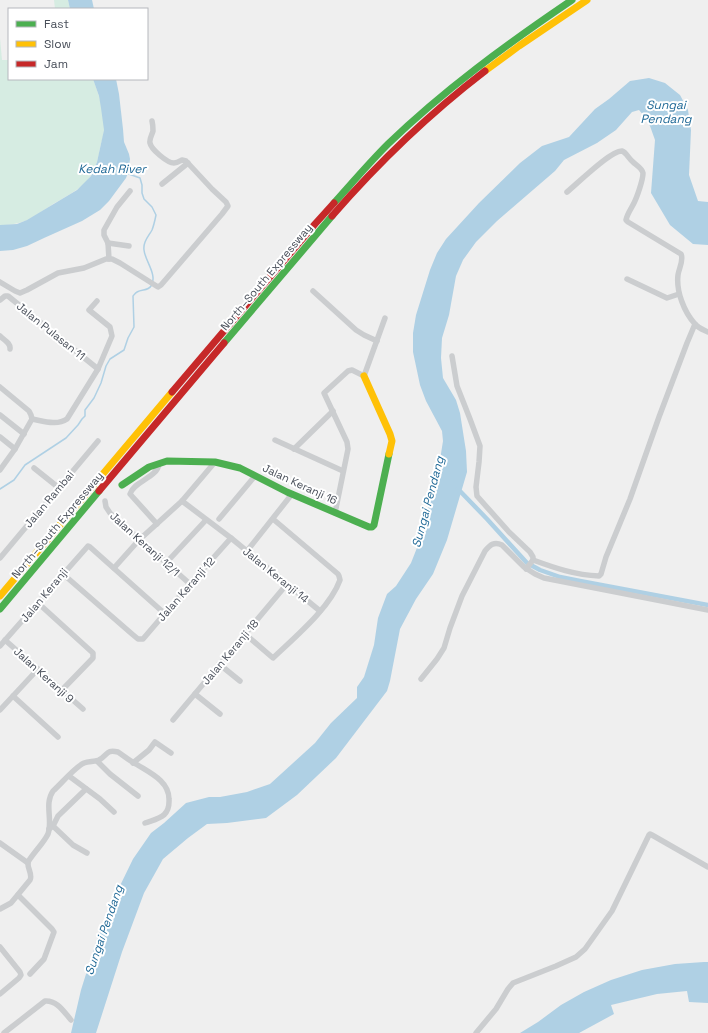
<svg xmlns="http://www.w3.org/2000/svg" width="708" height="1033" font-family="'Space Grotesk',sans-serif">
<rect width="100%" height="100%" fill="#efefef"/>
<g fill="#d6ece2">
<path d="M54,0h14l2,9h-15z"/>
<path d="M0,38l2,22h7v19h84c6,16 12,34 11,51 0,6 -3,12 -4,18 -2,12 -5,24 -14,34 -9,9 -21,15 -33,22 -20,13 -28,21 -53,21z"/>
</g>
<g fill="#afd0e4">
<path d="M68,0h24l2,9h-24z"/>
<path d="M649,78l16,5 15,12 8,15 3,20 -2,45 9,26 10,1v43l-15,-1 -23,-19 -19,-32 4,-53 -5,-14 -5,-9 -6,-7 -7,2 -16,18 -19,13 -33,17 -9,11 -58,50 -21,21 -13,18 -7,16 -7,39 -7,23 -1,20 2,20 13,22 4,13 6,38 1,21 -20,68 -14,34 -17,25 -16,30 -10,52 -3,10 -51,67 -39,37 -31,23 -39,5 -20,1 -19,14 -25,21 -19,34 -22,59 -26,81h-25l10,-43 16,-51 19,-45 17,-35 18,-26 13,-10 22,-20 23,-6h11l27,-5 23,-8 45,-41 16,-20 26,-25v-11l7,-10 10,-32 4,-27 9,-24 9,-8 15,-23 11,-28 4,-18 13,-51 4,-25 -1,-10 -16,-30 -6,-16 -7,-33v-19l3,-18 14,-45 7,-17 9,-14 33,-36 41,-40 22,-17 27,-9 26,-28 14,-10 21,-18z"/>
<path d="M93,79h23l3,15 4,35 1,13 5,12 1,5 -2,14 -2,5 -17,23 -9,9 -18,11 -38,17 -17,8 -14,4 -13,1v-26l17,-1 10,-4 50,-30 14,-14 6,-14 7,-32 -3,-22 -2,-12z"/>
<path d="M704,962h4v41l-19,-1 -2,-11 -30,3 -46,11 3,9 -35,19h-59l18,-11 23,-17 23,-13 27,-12 31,-10 33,-6z"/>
</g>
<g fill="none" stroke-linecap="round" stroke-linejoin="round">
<path stroke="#afd0e4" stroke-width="1.5" d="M0,489l14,-9 11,-15 41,-27 12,-13 4,-6 3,-3v-6l9,-12 7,-15 5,-17 4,-7 14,-9 4,-12 6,-11 -1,-31c1,-1 2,-3 4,-4 5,-3 11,-1 14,-6 7,-11 -6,-25 -7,-36 -1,-8 4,-13 8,-20 2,-5 3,-10 4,-15l-4,-8 -8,-8 -2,-6v-8l-2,-7 -14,-5"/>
<path stroke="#afd0e4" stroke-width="4.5" d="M458,489l29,30 40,44 13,7 20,7 20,4 128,24"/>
<g stroke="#cbcdcf" stroke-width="5.5">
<path d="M162,184l26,-21"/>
<path d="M567,192c10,-8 44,-42 55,-41 4,1 7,8 11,11 3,3 9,6 10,11 0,7 -6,24 -9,30 -3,6 -7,11 -8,17l2,2 53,32c3,6 -2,14 -3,21 -2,16 6,37 17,49 3,4 9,6 13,8"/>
<path d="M108,243l21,3"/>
<path d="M109,259l-1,-16 -4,-8v-5l13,-23 13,-16"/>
<path d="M627,279l40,19 12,-4"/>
<path d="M0,282l15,9 5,2 7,-3 31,-17 26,-5 22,-9h6l8,4 38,24 3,-2 61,-71 6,-8 -2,-4 -14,-13 -26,-28 -4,-1c-2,1 -5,3 -8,3 -7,0 -23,-14 -24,-20 -1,-4 2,-8 3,-12 0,-3 0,-6 -1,-10"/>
<path d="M313,291l43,39 8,5 13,6"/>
<path d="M0,300l5,-4h3l90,73"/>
<path d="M0,336c4,4 11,7 10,13"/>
<path d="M452,356l5,30 13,33 10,27 -1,16 -3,25 1,9 32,36 21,20 3,5v3l-7,9"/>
<path d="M0,387l29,24 2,4 1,4 -17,30 -15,21"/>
<path d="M0,415l24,19"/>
<path d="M32,419c11,2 25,7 35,0l31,-50 14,-33 -2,-9 -21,-17 8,-9"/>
<path d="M0,437l15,12"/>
<path d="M275,440l68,31"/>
<path d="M294,449l39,-38"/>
<path d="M34,468l25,20"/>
<path d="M105,501l1,6 4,6 80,71"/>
<path d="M182,501l49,37 89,73"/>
<path d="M335,513l12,-59 1,-5 -1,-7 -23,-49 24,-22 4,-1 12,6 21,-58"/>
<path d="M219,519l36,-43"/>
<path d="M157,524l-27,-30c4,-13 27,-16 29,-30"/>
<path d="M247,551l45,-57"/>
<path d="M0,558l98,-117"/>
<path d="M533,560c22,8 42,15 66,16l2,-2 5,-17 24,-58 29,-82 28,-74 8,-19"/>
<path d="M166,563l40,-43"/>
<path d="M114,568l25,-28 43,-39 33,-39"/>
<path d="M63,574l69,60 6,5h5l47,-55 41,-46"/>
<path d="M38,603l55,50v5l-31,32"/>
<path d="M245,634l28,24c22,-21 57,-50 67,-78l-1,-4 -1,-2 -65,-55"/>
<path d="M5,640l78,69"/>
<path d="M0,646l88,-100 2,1 74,66"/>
<path d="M219,664l21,17"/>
<path d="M421,679l16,-20 7,-11 6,-20 12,-32 23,-45c5,-6 9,-10 17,-6l22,22 11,7 9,4 164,32"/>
<path d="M195,694l25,20"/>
<path d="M13,696l45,41"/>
<path d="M0,710l38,-41"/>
<path d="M173,720l114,-136"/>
<path d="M97,761l13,13 28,22"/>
<path d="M133,763l16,-13 6,-8 16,11"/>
<path d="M69,776l31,23 14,13"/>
<path d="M53,826l20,19 14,8"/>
<path d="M49,829l4,-3 5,-10 28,-27"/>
<path d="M0,843l28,20"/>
<path d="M18,895l34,34 2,3 -10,27 -14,15"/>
<path d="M0,909l11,-6 19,-23c3,-6 -3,-11 -2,-18 6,-10 15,-18 20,-28 5,-14 -4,-30 5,-43 8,-7 22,-24 31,-28 5,-2 10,-1 15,-3 9,-5 7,-11 19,-8 6,4 12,9 18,12 14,9 33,17 33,35 1,18 -10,19 -24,24"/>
<path d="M0,947l20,25 1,3 -2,3 -19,16"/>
<path d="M4,1033l41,-32c12,-1 19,11 26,19"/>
<path d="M476,1033l20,-24 12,-20 5,-6 43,-17 20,-9 9,-8 27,-38 37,-76 1,-1 2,1 56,32"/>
</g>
<g stroke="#4caf50" stroke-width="7">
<path d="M334,203c18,-20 35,-40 54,-59 56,-54 119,-100 184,-144"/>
<path d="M224,343l108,-127"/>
<path d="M122,485l27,-18 18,-6 48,1 25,6 47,24 82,35h3l2,-2 15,-71"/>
<path d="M0,609l99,-118"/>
</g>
<g stroke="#ffc107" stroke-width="7">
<path d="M485,71l34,-25 68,-46"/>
<path d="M364,376l26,58 2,7 -3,13"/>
<path d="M0,596l172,-204"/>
</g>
<g stroke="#c62828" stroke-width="7">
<path d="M332,216c46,-53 97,-102 153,-145"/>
<path d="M172,392l143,-168 19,-21"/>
<path d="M99,491l125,-148"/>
</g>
</g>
<g text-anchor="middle" stroke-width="4" stroke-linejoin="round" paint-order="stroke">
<g font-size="11" fill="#484e59" stroke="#fff">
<text transform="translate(266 277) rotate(-50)" y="4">North–South Expressway</text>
<text transform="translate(51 331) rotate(39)" y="4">Jalan Pulasan 11</text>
<text transform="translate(300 484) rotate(25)" y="4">Jalan Keranji 16</text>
<text transform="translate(49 499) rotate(-50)" y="4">Jalan Rambai</text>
<text transform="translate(57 525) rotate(-50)" y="4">North–South Expressway</text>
<text transform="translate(145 544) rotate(42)" y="4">Jalan Keranji 12/1</text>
<text transform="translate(276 575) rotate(39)" y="4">Jalan Keranji 14</text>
<text transform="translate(186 589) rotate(-49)" y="4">Jalan Keranji 12</text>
<text transform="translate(44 595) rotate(-50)" y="4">Jalan Keranji</text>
<text transform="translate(230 652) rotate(-50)" y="4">Jalan Keranji 18</text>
<text transform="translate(44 675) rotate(42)" y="4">Jalan Keranji 9</text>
</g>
<g font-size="12" font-style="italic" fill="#1e6896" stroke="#fff">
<text x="666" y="109">Sungai<tspan x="666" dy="14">Pendang</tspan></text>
<text x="112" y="173">Kedah River</text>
<text transform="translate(428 502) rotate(-75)" y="4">Sungai Pendang</text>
<text transform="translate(104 930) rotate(-71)" y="4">Sungai Pendang</text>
</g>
</g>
<rect x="8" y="8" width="140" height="72" fill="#ffffff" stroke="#b6b8bd"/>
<rect x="16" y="21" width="20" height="6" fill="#4caf50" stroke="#b6b8bd"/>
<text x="44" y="28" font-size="12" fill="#484e59">Fast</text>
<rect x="16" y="41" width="20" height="6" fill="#ffc107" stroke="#b6b8bd"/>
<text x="44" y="48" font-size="12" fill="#484e59">Slow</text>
<rect x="16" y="61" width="20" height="6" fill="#c62828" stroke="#b6b8bd"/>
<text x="44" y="68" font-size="12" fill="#484e59">Jam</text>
</svg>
